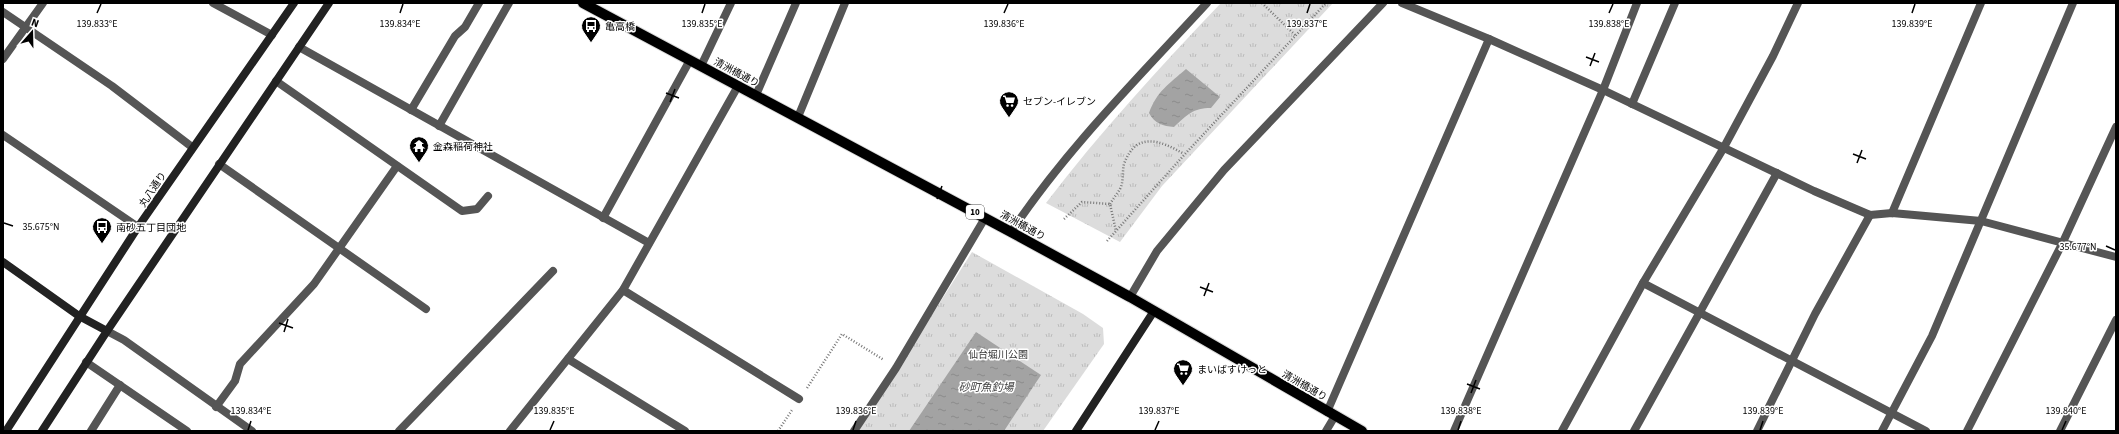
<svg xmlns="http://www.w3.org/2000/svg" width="2119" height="434" font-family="'Source Sans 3','Noto Sans JP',sans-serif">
<defs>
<pattern id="grass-tufts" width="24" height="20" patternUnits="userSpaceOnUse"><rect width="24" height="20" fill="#dcdcdc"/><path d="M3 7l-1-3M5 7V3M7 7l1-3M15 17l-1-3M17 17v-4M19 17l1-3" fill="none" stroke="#bbb"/></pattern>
<pattern id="water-ripples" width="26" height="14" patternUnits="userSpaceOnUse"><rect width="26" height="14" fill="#a3a3a3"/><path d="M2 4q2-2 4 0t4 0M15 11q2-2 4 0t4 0" fill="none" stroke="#8b8b8b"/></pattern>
</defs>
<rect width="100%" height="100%" fill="#fff"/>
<g fill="url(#grass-tufts)">
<path d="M1221,3h112l-171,183 -42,56 -74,-39c54,-71 114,-136 175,-200z"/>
<path d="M972,252l111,62 20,14 1,16 -61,87h-185z"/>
</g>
<g fill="url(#water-ripples)">
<path d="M1186,69l34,28 -9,11c-18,0 -24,7 -37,19 -11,-1 -19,-3 -25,-14 8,-22 20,-29 37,-44z"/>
<path d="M976,332l65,43 -37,56h-95z"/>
</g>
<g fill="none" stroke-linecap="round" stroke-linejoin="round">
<g stroke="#dbdbdb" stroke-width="12">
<path id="primary" d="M583,3l428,229 119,65 232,134"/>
</g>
<g stroke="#777" stroke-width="2.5" stroke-dasharray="1 2" stroke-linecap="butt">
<path d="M1262,3l33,32"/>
<path d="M1110,204c3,-5 7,-10 10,-15 4,-8 2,-17 4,-25 12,-33 36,-24 60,-10"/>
<path d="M1064,219l18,-17 28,2 6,27"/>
<path d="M1107,241l78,-87 141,-151"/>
<path d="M807,388l35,-54 42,26"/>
<path d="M778,431l14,-21"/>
</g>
<g stroke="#555" stroke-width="8">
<path d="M213,3l59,32"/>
<path d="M299,47l350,196"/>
<path d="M701,66l30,-63"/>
<path d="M276,81l186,130 15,-2 11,-13"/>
<path d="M756,95l40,-92"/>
<path d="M1632,104l43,-101"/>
<path d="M411,110l44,-74 10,-9 14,-24"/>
<path d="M439,126l70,-123"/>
<path d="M3,135l135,92"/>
<path d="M1892,213l89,-210"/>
<path d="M603,218l87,-158"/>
<path d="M1643,283l283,148"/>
<path d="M623,290l176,109"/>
<path d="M107,331l17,9 128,91"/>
<path d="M568,359l117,72"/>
<path d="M216,407l19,-26 5,-17 74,-80 83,-118"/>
<path d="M1327,412l162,-373"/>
<path d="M91,431l29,-46"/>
<path d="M399,431l154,-160"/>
<path d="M1634,431l143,-258"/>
<path d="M1757,431l58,-117 55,-99"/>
<path d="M1882,431l50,-95 141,-333"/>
<path d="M2060,431l56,-111"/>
</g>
<g stroke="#555" stroke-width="8">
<path d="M1402,3l87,36 114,51 211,101 56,24 22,-2 89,8 135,36"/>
<path d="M3,12l109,74 80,61"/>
<path d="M3,59l40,-56"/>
<path d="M798,117l47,-114"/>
<path d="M219,164l207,145"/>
<path d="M1011,232c56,-84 128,-155 196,-229"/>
<path d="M1130,297l27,-46 67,-81 159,-167"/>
<path d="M86,362l101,69"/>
<path d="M510,431l113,-141 115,-204"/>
<path d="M854,431l42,-63 89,-150"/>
<path d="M1326,431l9,-15"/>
<path d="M1454,431l149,-341 34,-87"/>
<path d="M1562,431l81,-148 80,-134 50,-93 25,-53"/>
<path d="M1967,431l96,-189 53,-115"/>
</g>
<g stroke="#222" stroke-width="8">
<path d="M3,262l76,54 28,15"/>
<path d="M6,431l132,-204 156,-224"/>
<path d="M42,431l65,-100 222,-328"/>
<path d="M1076,431l78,-120"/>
</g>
<use href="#primary" stroke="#000" stroke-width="10"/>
</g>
<path fill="none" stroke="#000" stroke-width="1.5" d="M97,13l4,-9M400,13l3,-9M702,13l3,-9M1004,13l4,-9M1307,13l3,-9M1609,13l4,-9M1912,13l3,-9M1586,57l13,5M1590,66l5,-13M666,93l13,5M670,102l5,-13M1853,154l13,5M1857,163l5,-13M933,190l13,5M937,199l5,-13M4,223l9,3M2106,246l9,4M1200,287l13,5M1204,296l5,-13M279,323l14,5M284,332l4,-13M1467,384l13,5M1471,393l5,-13M248,430l3,-9M550,430l4,-9M853,430l3,-9M1155,430l4,-9M1458,430l3,-9M1760,430l3,-9M2062,430l4,-9"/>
<defs>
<g id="bus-pin" transform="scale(1)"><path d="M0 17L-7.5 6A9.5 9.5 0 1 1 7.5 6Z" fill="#000" stroke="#fff"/><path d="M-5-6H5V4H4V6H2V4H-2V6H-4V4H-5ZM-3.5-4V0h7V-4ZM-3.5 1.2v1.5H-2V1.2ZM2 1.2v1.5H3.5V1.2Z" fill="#fff"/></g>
<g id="supermarket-pin" transform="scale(1)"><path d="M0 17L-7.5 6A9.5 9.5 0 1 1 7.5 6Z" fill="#000" stroke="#fff"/><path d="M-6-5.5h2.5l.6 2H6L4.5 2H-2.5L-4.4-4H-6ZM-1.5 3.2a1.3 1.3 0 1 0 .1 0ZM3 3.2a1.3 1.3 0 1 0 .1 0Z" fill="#fff"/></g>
<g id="temple-pin" transform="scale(1)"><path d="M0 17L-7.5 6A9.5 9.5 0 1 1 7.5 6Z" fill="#000" stroke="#fff"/><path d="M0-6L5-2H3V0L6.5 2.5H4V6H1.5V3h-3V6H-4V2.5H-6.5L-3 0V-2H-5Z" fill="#fff"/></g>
</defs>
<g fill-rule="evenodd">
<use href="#bus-pin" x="591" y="26"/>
<use href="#supermarket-pin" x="1009" y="101"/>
<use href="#temple-pin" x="419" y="146"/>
<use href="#bus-pin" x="102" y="227"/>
<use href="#supermarket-pin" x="1183" y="369"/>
</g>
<g text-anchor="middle" stroke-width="3" stroke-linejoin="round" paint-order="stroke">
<rect fill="#fff" stroke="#4c4c4c" stroke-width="1" x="966" y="205" width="18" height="14" rx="3"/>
<g font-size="9" font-weight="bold" fill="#000">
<text x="975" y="215">10</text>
</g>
<g font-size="10" fill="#000" stroke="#fff" text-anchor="start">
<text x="605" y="30">亀高橋</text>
<text x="1023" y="105">セブン-イレブン</text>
<text x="433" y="150">金森稲荷神社</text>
<text x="116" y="231">南砂五丁目団地</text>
<text x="1197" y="373">まいばすけっと</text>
</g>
<g font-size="10" fill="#000" stroke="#fff">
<text transform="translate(737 72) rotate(28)" y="4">清洲橋通り</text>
<text transform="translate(152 189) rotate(-56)" y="4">丸八通り</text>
<text transform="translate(1023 225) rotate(29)" y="4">清洲橋通り</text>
<text transform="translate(1305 385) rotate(30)" y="4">清洲橋通り</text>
</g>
<g font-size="10" fill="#333" stroke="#fff">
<text x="998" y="358">仙台堀川公園</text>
</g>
<g font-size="11" font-style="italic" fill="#444" stroke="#fff">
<text x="986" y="391">砂町魚釣場</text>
</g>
</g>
<g font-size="10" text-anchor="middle" fill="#000" stroke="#fff" stroke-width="3" stroke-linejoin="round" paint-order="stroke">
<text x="97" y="27">139.833°E</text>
<text x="702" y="27">139.835°E</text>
<text x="1004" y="27">139.836°E</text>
<text x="1912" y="27">139.839°E</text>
<text x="400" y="27">139.834°E</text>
<text x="1307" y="27">139.837°E</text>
<text x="1609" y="27">139.838°E</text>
<text x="41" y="230">35.675°N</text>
<text x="2078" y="250">35.677°N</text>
<text x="251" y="414">139.834°E</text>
<text x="554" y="414">139.835°E</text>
<text x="856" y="414">139.836°E</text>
<text x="1159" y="414">139.837°E</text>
<text x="1461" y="414">139.838°E</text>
<text x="1763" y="414">139.839°E</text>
<text x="2066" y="414">139.840°E</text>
</g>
<rect width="2119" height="434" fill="none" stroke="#000000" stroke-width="8"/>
<g transform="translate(32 32) rotate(20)" stroke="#ffffff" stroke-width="3" paint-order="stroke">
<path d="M0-3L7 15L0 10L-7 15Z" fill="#000000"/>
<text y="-6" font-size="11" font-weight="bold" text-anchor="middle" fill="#000000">N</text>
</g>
</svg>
